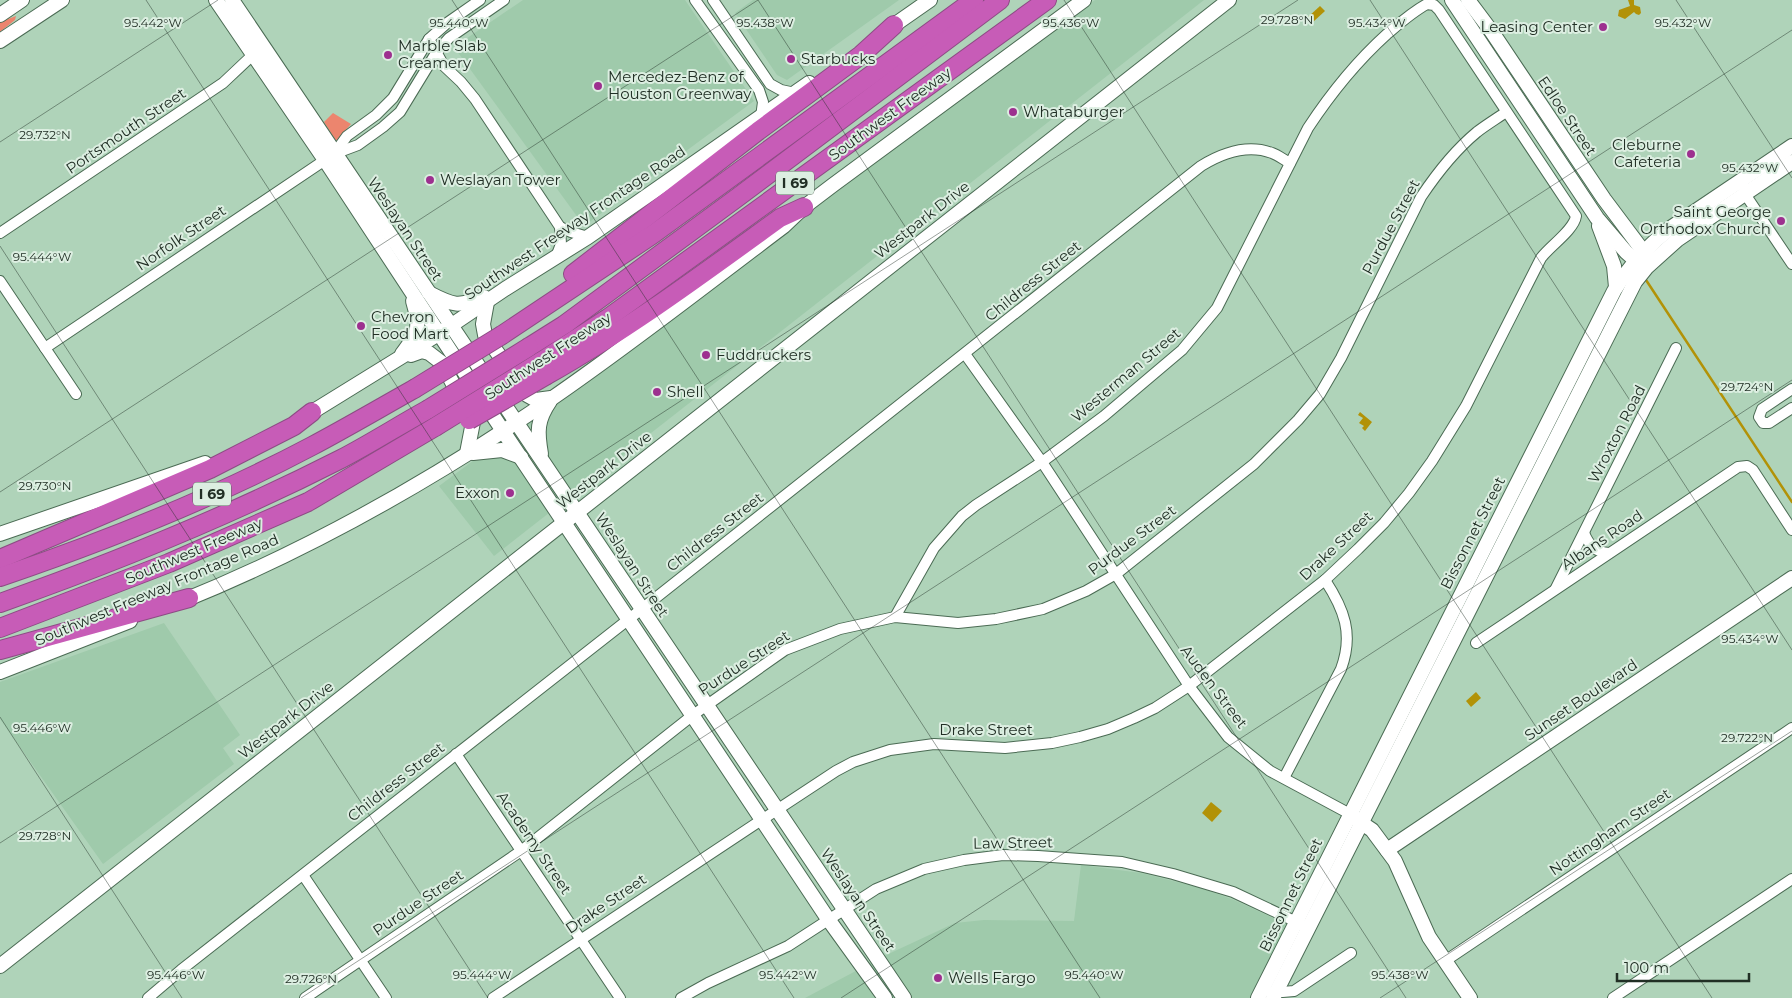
<svg xmlns="http://www.w3.org/2000/svg" width="1792" height="998" font-family="Montserrat,sans-serif">
<rect width="100%" height="100%" fill="#afd3b9"/>
<g fill="#9fcaab">
<path d="M523,0h162l69,101 -170,125 -130,-179z"/>
<path d="M753,0h146l-112,80 -10,-5 -42,-62z"/>
<path d="M1095,0h109l-710,556 -55,-70z"/>
<path d="M164,623l76,112 -17,13 11,16 -131,100 -103,-145v-37z"/>
<path d="M1081,865l60,8 60,15 33,12 54,25 -36,73h-447l77,-41 73,-34 29,-3 90,1z"/>
</g>
<g fill="#ec856e">
<path d="M16,16l-1,4 -15,12v-10z"/>
<path d="M333,113l18,11 -15,17 -12,-19z"/>
</g>
<g fill="#b29207">
<path d="M1628,0h6v5l6,2 1,6 -2,2 -3,-1 -2,-2 -9,7 -7,-3 1,-6 11,-4z"/>
<path d="M1320,6l5,5 -12,11 -5,-5z"/>
<path d="M1360,412l12,10 -7,9 -3,-3 2,-2 -5,-3 4,-5 -5,-3z"/>
<path d="M1476,692l5,6 -10,9 -5,-6z"/>
<path d="M1211,802l11,9 -10,11 -10,-9z"/>
</g>
<g fill="none" stroke-linecap="round" stroke-linejoin="round">
<path stroke="#b29207" stroke-width="2.5" d="M1646,280l146,222"/>
<g stroke="#4b6b54" stroke-width="12">
<g id="street">
<path d="M695,0l64,90 4,12 -2,15"/>
<path d="M713,0l57,84 11,6 14,3"/>
<path d="M429,39l15,27 17,16 14,17 85,128 1,17 -5,13"/>
<path d="M334,154l13,-18 29,-21 17,-17 36,-59 18,-16 33,-23"/>
<path d="M1744,188l1,6 47,70"/>
<path d="M560,227l11,5 17,5"/>
<path d="M0,233l223,-150 35,-33"/>
<path d="M0,281l76,113"/>
<path d="M45,348l280,-188 9,-6 24,-9 25,-18 17,-15 36,-59 13,-15 55,-38"/>
<path d="M965,354l77,108 147,224 39,51 42,34 80,43"/>
<path d="M1792,389l-30,20 -3,8 4,6h6l23,-15"/>
<path d="M1584,533c5,12 11,19 25,20"/>
<path d="M1556,588l120,-240"/>
<path d="M1476,643l262,-176 9,-1 6,4 39,60"/>
<path d="M456,754l164,244"/>
<path d="M1284,778l57,-109c13,-35 3,-60 -16,-89"/>
<path d="M303,875l83,123"/>
<path d="M1445,961l347,-233"/>
<path d="M1271,993l23,-2 57,-38"/>
<path d="M148,998l33,-28 448,-351 572,-453c21,-13 47,-22 71,-13 6,2 12,7 18,10"/>
<path d="M305,998l216,-147 172,-136 92,-65 55,-21 55,-12 63,6 38,-4 47,-10 43,-18 30,-17 138,-110 44,-44 22,-26 21,-36 80,-161c16,-24 33,-46 56,-65 9,-7 19,-13 29,-20"/>
<path d="M493,998l270,-179 73,-48 17,-9 37,-12 44,-6 71,4 47,-5 28,-6 28,-8 26,-11 21,-10 34,-22 136,-106 33,-31 26,-26 25,-30 23,-32 34,-55 75,-148c9,-12 33,-28 35,-42l-137,-206 -5,-5 -7,-1c-15,8 -27,19 -40,30 -31,28 -56,59 -79,94l-91,180 -35,42 -78,66 -62,46 -66,43 -14,11 -28,32 -39,69"/>
<path d="M681,998l27,-15 80,-37 88,-57 48,-20 40,-9 39,-5 35,1 84,6 51,12 60,18 70,33"/>
<path d="M1613,998l179,-119"/>
</g>
</g>
<g stroke="#4b6b54" stroke-width="16">
<g id="secondary">
<path d="M216,0l109,160 178,271 325,488 57,79"/>
<path d="M232,0l672,998"/>
<path d="M1452,0l145,218 29,34 9,8 7,4"/>
<path d="M1468,0l24,32 112,167 39,52 2,8"/>
<path d="M0,15l22,-15"/>
<path d="M887,30l43,-30"/>
<path d="M0,41l62,-41"/>
<path d="M1599,226l15,40 2,21"/>
<path d="M429,293c25,13 29,14 55,4"/>
<path d="M487,302l-4,22 2,11 42,60 9,5 15,-2"/>
<path d="M402,354c17,-23 19,-26 11,-53"/>
<path d="M411,355l11,-4 7,2 13,10 31,59 -6,31"/>
<path d="M304,417l136,-84 65,-44 83,-52 221,-154"/>
<path d="M473,453l29,-3 19,7"/>
<path d="M541,454c-4,-23 -4,-34 9,-53"/>
<path d="M0,534l205,-71"/>
<path d="M180,602c129,-52 256,-124 371,-203 80,-55 156,-115 233,-173l20,-19 29,-22 251,-185"/>
<path d="M0,672l130,-51"/>
<path d="M1354,818l18,12 23,31 34,76 41,61"/>
<path d="M1387,850l405,-272"/>
<path d="M0,966l1229,-966"/>
<path d="M1258,998l356,-707c15,-25 33,-44 55,-62l123,-83"/>
<path d="M1273,998l362,-716 12,-15 30,-27 115,-78"/>
</g>
</g>
<g stroke="#8d4c84" stroke-width="20">
<g id="highway">
<path d="M573,274l185,-143 103,-76 33,-30"/>
<path d="M502,335l150,-100 322,-235"/>
<path d="M529,347l35,-22 174,-128 262,-197"/>
<path d="M540,362l68,-44 439,-318"/>
<path d="M547,375c82,-46 157,-102 233,-157l24,-11"/>
<path d="M0,559l210,-90 84,-43 18,-14"/>
<path d="M0,577c106,-36 212,-78 312,-131 34,-18 68,-38 102,-57"/>
<path d="M0,603c116,-41 231,-88 341,-144 29,-15 57,-33 86,-49"/>
<path d="M0,628l169,-65 139,-61 127,-75"/>
<path d="M0,650l189,-52"/>
</g>
</g>
<use href="#street" stroke="#fff" stroke-width="10"/>
<use href="#secondary" stroke="#fff" stroke-width="14"/>
<use href="#highway" stroke="#c75cb7" stroke-width="18"/>
<g stroke="#8d4c84" stroke-width="20" stroke-linecap="butt">
<g id="highway-bridge">
<path d="M414,389l88,-54"/>
<path d="M427,410l102,-63"/>
<path d="M469,420l78,-45"/>
<path d="M435,427l105,-65"/>
</g>
</g>
<use href="#highway-bridge" stroke="#c75cb7" stroke-width="18"/>
</g>
<path fill="none" stroke="#212f25" stroke-width="1" stroke-opacity="0.45" d="M146,0l648,998M452,0l648,998M758,0l648,998M1064,0l648,998M1370,0l422,650M1676,0l116,178M0,142l218,-142M0,246l488,752M0,492l758,-492M0,717l182,281M0,843l1298,-843M301,998l1491,-968M841,998l951,-618M1380,998l412,-267"/>
<g fill="#9d308f" stroke="#dceee1" stroke-width="2">
<circle cx="1603" cy="27" r="5"/>
<circle cx="388" cy="55" r="5"/>
<circle cx="791" cy="59" r="5"/>
<circle cx="598" cy="86" r="5"/>
<circle cx="1013" cy="112" r="5"/>
<circle cx="1691" cy="154" r="5"/>
<circle cx="430" cy="180" r="5"/>
<circle cx="1781" cy="221" r="5"/>
<circle cx="361" cy="326" r="5"/>
<circle cx="706" cy="355" r="5"/>
<circle cx="657" cy="392" r="5"/>
<circle cx="510" cy="493" r="5"/>
<circle cx="938" cy="978" r="5"/>
</g>
<g text-anchor="middle" stroke-width="4" stroke-linejoin="round" paint-order="stroke">
<g fill="#dceee1" stroke="#59685d" stroke-width="1">
<rect x="776" y="171.5" width="38" height="23" rx="4"/>
<rect x="193" y="482.5" width="38" height="23" rx="4"/>
</g>
<g font-size="14" font-weight="bold" fill="#212f25">
<text x="795" y="188">I 69</text>
<text x="212" y="499">I 69</text>
</g>
<g font-size="15" fill="#212f25" stroke="#dceee1" text-anchor="start">
<text x="1593" y="32" text-anchor="end">Leasing Center</text>
<text x="398" y="51">Marble Slab<tspan x="398" dy="17">Creamery</tspan></text>
<text x="801" y="64">Starbucks</text>
<text x="608" y="82">Mercedez-Benz of<tspan x="608" dy="17">Houston Greenway</tspan></text>
<text x="1023" y="117">Whataburger</text>
<text x="1681" y="150" text-anchor="end">Cleburne<tspan x="1681" dy="17">Cafeteria</tspan></text>
<text x="440" y="185">Weslayan Tower</text>
<text x="1771" y="217" text-anchor="end">Saint George<tspan x="1771" dy="17">Orthodox Church</tspan></text>
<text x="371" y="322">Chevron<tspan x="371" dy="17">Food Mart</tspan></text>
<text x="716" y="360">Fuddruckers</text>
<text x="667" y="397">Shell</text>
<text x="500" y="498" text-anchor="end">Exxon</text>
<text x="948" y="983">Wells Fargo</text>
</g>
<g font-size="15" fill="#212f25" stroke="#dceee1">
<text transform="translate(890 114) rotate(-36)" y="5">Southwest Freeway</text>
<text transform="translate(1567 116) rotate(56)" y="5">Edloe Street</text>
<text transform="translate(126 131) rotate(-34)" y="5">Portsmouth Street</text>
<text transform="translate(922 220) rotate(-38)" y="5">Westpark Drive</text>
<text transform="translate(575 223) rotate(-34)" y="5">Southwest Freeway Frontage Road</text>
<text transform="translate(1391 227) rotate(-62)" y="5">Purdue Street</text>
<text transform="translate(405 229) rotate(56)" y="5">Weslayan Street</text>
<text transform="translate(181 238) rotate(-34)" y="5">Norfolk Street</text>
<text transform="translate(1033 281) rotate(-39)" y="5">Childress Street</text>
<text transform="translate(548 356) rotate(-33)" y="5">Southwest Freeway</text>
<text transform="translate(1126 375) rotate(-40)" y="5">Westerman Street</text>
<text transform="translate(1617 434) rotate(-63)" y="5">Wroxton Road</text>
<text transform="translate(604 470) rotate(-38)" y="5">Westpark Drive</text>
<text transform="translate(715 532) rotate(-38)" y="5">Childress Street</text>
<text transform="translate(1473 533) rotate(-63)" y="5">Bissonnet Street</text>
<text transform="translate(1132 540) rotate(-37)" y="5">Purdue Street</text>
<text transform="translate(1602 540) rotate(-34)" y="5">Albans Road</text>
<text transform="translate(1336 546) rotate(-43)" y="5">Drake Street</text>
<text transform="translate(194 551) rotate(-23)" y="5">Southwest Freeway</text>
<text transform="translate(632 565) rotate(57)" y="5">Weslayan Street</text>
<text transform="translate(157 590) rotate(-23)" y="5">Southwest Freeway Frontage Road</text>
<text transform="translate(744 663) rotate(-33)" y="5">Purdue Street</text>
<text transform="translate(1214 687) rotate(53)" y="5">Auden Street</text>
<text transform="translate(1581 700) rotate(-34)" y="5">Sunset Boulevard</text>
<text transform="translate(286 720) rotate(-38)" y="5">Westpark Drive</text>
<text x="986" y="735">Drake Street</text>
<text transform="translate(396 782) rotate(-38)" y="5">Childress Street</text>
<text transform="translate(1610 832) rotate(-34)" y="5">Nottingham Street</text>
<text transform="translate(534 843) rotate(56)" y="5">Academy Street</text>
<text transform="translate(1013 843) rotate(-1)" y="5">Law Street</text>
<text transform="translate(1291 895) rotate(-64)" y="5">Bissonnet Street</text>
<text transform="translate(858 900) rotate(56)" y="5">Weslayan Street</text>
<text transform="translate(418 903) rotate(-34)" y="5">Purdue Street</text>
<text transform="translate(606 904) rotate(-34)" y="5">Drake Street</text>
</g>
</g>
<g font-size="12" text-anchor="middle" fill="#212f25" stroke="#dceee1" stroke-width="4" stroke-linejoin="round" paint-order="stroke">
<text x="1287" y="24">29.728°N</text>
<text x="1683" y="27">95.432°W</text>
<text x="153" y="27">95.442°W</text>
<text x="459" y="27">95.440°W</text>
<text x="765" y="27">95.438°W</text>
<text x="1071" y="27">95.436°W</text>
<text x="1377" y="27">95.434°W</text>
<text x="45" y="139">29.732°N</text>
<text x="1750" y="172">95.432°W</text>
<text x="42" y="261">95.444°W</text>
<text x="1747" y="391">29.724°N</text>
<text x="45" y="490">29.730°N</text>
<text x="1750" y="643">95.434°W</text>
<text x="42" y="732">95.446°W</text>
<text x="1747" y="742">29.722°N</text>
<text x="45" y="840">29.728°N</text>
<text x="176" y="979">95.446°W</text>
<text x="482" y="979">95.444°W</text>
<text x="788" y="979">95.442°W</text>
<text x="1094" y="979">95.440°W</text>
<text x="1400" y="979">95.438°W</text>
<text x="311" y="983">29.726°N</text>
</g>
<path d="M1617 973v8h132v-8" fill="none" stroke="#212f25" stroke-width="2.5"/>
<text x="1624" y="973" font-size="15" fill="#212f25" stroke="#dceee1" stroke-width="4" paint-order="stroke">100 m</text>
</svg>
